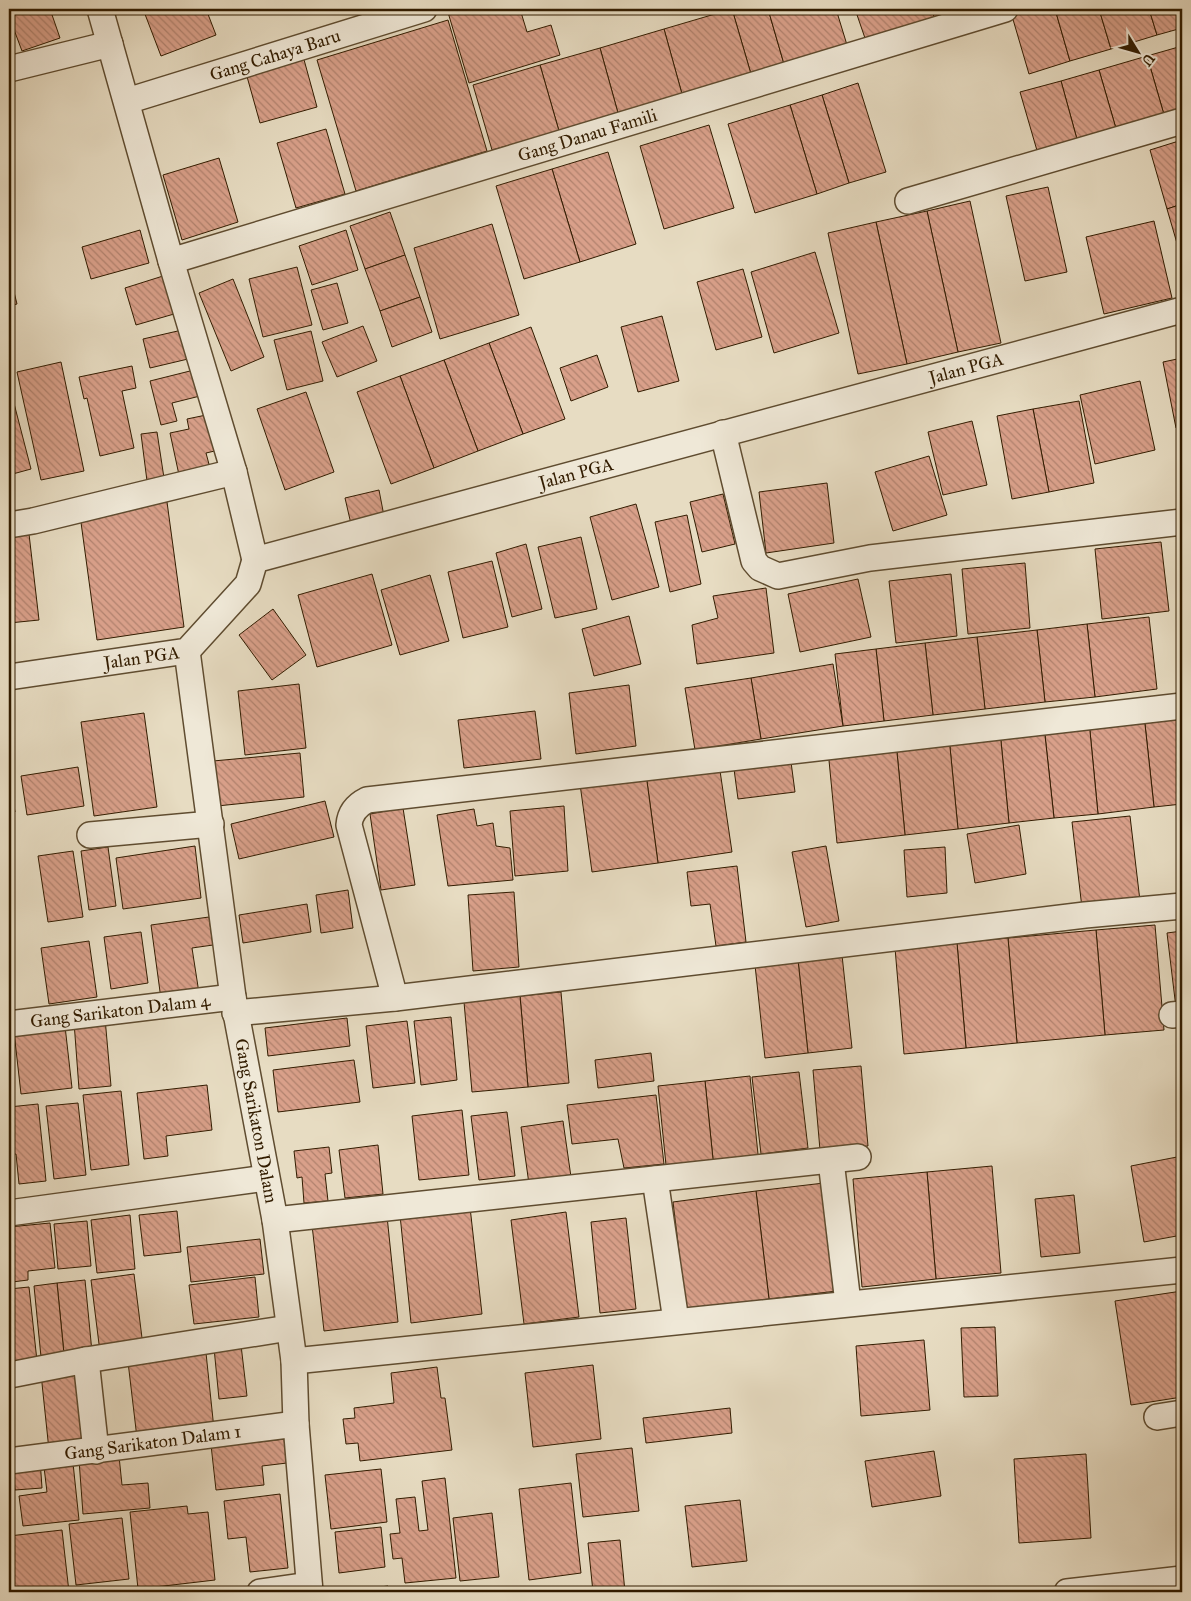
<svg xmlns="http://www.w3.org/2000/svg" width="1191" height="1601" font-family="'IM FELL Great Primer',serif">
<defs>
<pattern id="building-back-hatch" width="6" height="6" patternUnits="userSpaceOnUse" patternTransform="scale(1.25)"><rect width="6" height="6" fill="#d9a08a"/><path d="M-1 5l2 2M0 0l6 6M5-1l2 2" fill="none" stroke="#b1826e"/></pattern>
</defs>
<rect width="100%" height="100%" fill="#e7dcc2"/>
<filter id="stains"><feTurbulence type="fractalNoise" baseFrequency=".004" numOctaves="4"/><feColorMatrix values="0 0 0 0 .2 0 0 0 0 .09 0 0 0 0 .02 0 0 0 .5 -.17"/></filter>
<radialGradient id="worn" r=".72"><stop offset=".6" stop-color="#630" stop-opacity="0"/><stop offset="1" stop-color="#630" stop-opacity=".3"/></radialGradient>
<g fill="url(#building-back-hatch)" stroke="#321c00">
<path d="M9,9h41l10,29 -38,13 -9,-24 -4,2z"/>
<path d="M143,9h63l10,26 -55,21z"/>
<path d="M447,9h73l7,23 24,-7 9,30 -91,28z"/>
<path d="M732,9h36l16,55 -33,10z"/>
<path d="M732,9l19,65 -69,20 -18,-65z"/>
<path d="M768,9h68l11,36 -63,19z"/>
<path d="M855,9h76l4,10 -68,25z"/>
<path d="M931,9h33l-29,10z"/>
<path d="M1037,9h18l15,52 -41,13 -17,-58z"/>
<path d="M1055,9h44l12,40 -41,12z"/>
<path d="M1099,9h50l8,26 -46,14z"/>
<path d="M1149,9h33v19l-25,7z"/>
<path d="M448,20l39,131 -131,40 -39,-131z"/>
<path d="M664,29l18,65 -64,19 -18,-65z"/>
<path d="M1182,46v67l-17,5 -18,-62z"/>
<path d="M600,48l18,65 -59,18 -19,-66z"/>
<path d="M303,56l14,51 -57,16 -14,-50z"/>
<path d="M1147,56l18,62 -48,14 -18,-62z"/>
<path d="M540,65l19,66 -67,19 -19,-65z"/>
<path d="M1099,70l18,62 -39,11 -17,-62z"/>
<path d="M1061,81l17,62 -40,11 -18,-62z"/>
<path d="M858,83l28,89 -37,11 -27,-88z"/>
<path d="M822,95l27,88 -32,11 -27,-89z"/>
<path d="M790,105l27,89 -62,19 -27,-89z"/>
<path d="M709,125l25,83 -70,21 -24,-83z"/>
<path d="M326,129l19,65 -49,14 -19,-65z"/>
<path d="M1182,140v64l-15,5 -17,-59z"/>
<path d="M608,152l28,92 -56,18 -28,-93z"/>
<path d="M219,158l19,64 -56,18 -19,-65z"/>
<path d="M552,169l28,93 -56,17 -28,-93z"/>
<path d="M1048,187l19,85 -42,9 -19,-85z"/>
<path d="M970,201l31,142 -43,9 -31,-141z"/>
<path d="M1182,204v53h-1l-14,-48z"/>
<path d="M927,211l31,141 -51,12 -31,-142z"/>
<path d="M390,212l15,43 -40,14 -15,-43z"/>
<path d="M1154,221l18,77 -68,16 -18,-77z"/>
<path d="M876,222l31,142 -49,10 -30,-141z"/>
<path d="M492,224l27,91 -79,24 -26,-91z"/>
<path d="M140,230l9,33 -58,16 -9,-32z"/>
<path d="M346,230l12,40 -46,15 -13,-39z"/>
<path d="M815,252l24,81 -65,20 -23,-81z"/>
<path d="M405,255l15,42 -40,14 -15,-42z"/>
<path d="M297,267l15,58 -49,12 -14,-58z"/>
<path d="M743,269l19,68 -46,13 -19,-68z"/>
<path d="M9,272l8,32 -8,2z"/>
<path d="M163,276l11,38 -38,11 -11,-37z"/>
<path d="M233,279l31,78 -33,14 -32,-78z"/>
<path d="M337,283l11,40 -25,7 -12,-40z"/>
<path d="M420,297l12,35 -40,15 -12,-36z"/>
<path d="M662,316l17,65 -41,11 -17,-65z"/>
<path d="M363,326l14,35 -40,16 -15,-35z"/>
<path d="M531,327l34,92 -42,15 -34,-91z"/>
<path d="M182,330l6,29 -38,9 -7,-29z"/>
<path d="M311,331l12,50 -36,9 -13,-50z"/>
<path d="M489,343l34,91 -45,17 -34,-91z"/>
<path d="M597,355l11,32 -37,14 -11,-33z"/>
<path d="M1182,358v68l-6,2 -13,-66z"/>
<path d="M444,360l34,91 -44,17 -34,-92z"/>
<path d="M61,362l23,109 -43,9 -24,-108z"/>
<path d="M132,366l4,22 -14,3 12,57 -34,8 -13,-58 -3,1 -5,-22z"/>
<path d="M194,370l6,26 -28,7 5,18 -16,4 -11,-44z"/>
<path d="M400,376l34,92 -43,16 -34,-92z"/>
<path d="M1140,381l15,69 -60,14 -15,-69z"/>
<path d="M9,384l22,85 -22,6z"/>
<path d="M306,392l28,80 -49,18 -28,-81z"/>
<path d="M1079,401l15,82 -45,9 -16,-83z"/>
<path d="M1033,409l16,83 -37,7 -15,-83z"/>
<path d="M211,414l8,36 -13,3 4,15 -31,7 -9,-42 19,-4 -2,-10z"/>
<path d="M972,421l15,64 -44,10 -15,-63z"/>
<path d="M157,432l7,46 -17,3 -6,-47z"/>
<path d="M929,456l18,59 -54,16 -18,-59z"/>
<path d="M827,483l7,60 -68,10 -7,-61z"/>
<path d="M379,490l5,26 -33,8 -6,-26z"/>
<path d="M723,494l12,50 -33,8 -12,-50z"/>
<path d="M167,502l17,125 -87,13 -17,-125z"/>
<path d="M636,504l23,83 -47,13 -22,-83z"/>
<path d="M687,515l14,69 -31,8 -15,-70z"/>
<path d="M29,534l10,86 -30,3v-87z"/>
<path d="M581,537l16,72 -42,9 -17,-71z"/>
<path d="M1161,542l8,69 -67,8 -7,-70z"/>
<path d="M526,544l16,65 -30,8 -16,-64z"/>
<path d="M492,561l16,66 -45,11 -15,-66z"/>
<path d="M1025,563l5,65 -62,6 -6,-65z"/>
<path d="M372,574l20,71 -75,22 -19,-72z"/>
<path d="M951,574l6,62 -61,7 -7,-62z"/>
<path d="M430,575l19,66 -49,14 -19,-65z"/>
<path d="M858,579l13,58 -71,15 -12,-58z"/>
<path d="M766,588l8,65 -77,11 -5,-39 26,-7 -5,-22z"/>
<path d="M273,609l33,46 -34,25 -33,-45z"/>
<path d="M629,616l12,48 -47,12 -12,-47z"/>
<path d="M1149,617l8,72 -62,8 -8,-73z"/>
<path d="M1087,624l8,73 -50,5 -8,-72z"/>
<path d="M1037,630l8,72 -60,7 -8,-72z"/>
<path d="M977,637l8,72 -52,6 -8,-72z"/>
<path d="M925,643l8,72 -49,6 -8,-72z"/>
<path d="M876,649l8,72 -41,5 -8,-72z"/>
<path d="M833,664l10,62 -82,13 -10,-61z"/>
<path d="M751,678l10,61 -66,11 -10,-62z"/>
<path d="M299,684l7,64 -61,7 -7,-64z"/>
<path d="M629,685l7,61 -60,8 -7,-61z"/>
<path d="M535,711l6,48 -77,9 -6,-48z"/>
<path d="M1182,711v93l-28,3 -10,-92z"/>
<path d="M144,713l13,94 -63,9 -13,-94z"/>
<path d="M1144,715l10,92 -56,7 -9,-93z"/>
<path d="M1089,721l9,93 -44,4 -10,-92z"/>
<path d="M1044,726l10,92 -45,5 -9,-92z"/>
<path d="M1000,731l9,92 -51,6 -9,-92z"/>
<path d="M949,737l9,92 -53,6 -9,-93z"/>
<path d="M896,742l9,93 -68,8 -9,-93z"/>
<path d="M300,753l4,44 -87,9 -4,-45z"/>
<path d="M791,762l4,30 -57,7 -4,-30z"/>
<path d="M719,764l13,88 -74,11 -12,-89z"/>
<path d="M78,767l6,39 -57,9 -6,-39z"/>
<path d="M646,774l12,89 -66,9 -12,-88z"/>
<path d="M9,777l6,35 -6,1z"/>
<path d="M325,801l9,36 -95,22 -8,-35z"/>
<path d="M564,806l4,65 -53,5 -5,-65z"/>
<path d="M403,808l12,77 -34,5 -11,-76z"/>
<path d="M474,809l3,17 16,-3 3,23 14,2 3,32 -65,6 -11,-71z"/>
<path d="M1130,816l10,85 -58,7 -10,-86z"/>
<path d="M1019,825l7,49 -51,9 -8,-49z"/>
<path d="M195,846l6,52 -78,11 -7,-51z"/>
<path d="M826,846l13,75 -33,6 -14,-75z"/>
<path d="M108,847l8,59 -27,4 -8,-59z"/>
<path d="M945,847l2,46 -40,4 -3,-47z"/>
<path d="M73,851l10,66 -35,5 -10,-66z"/>
<path d="M737,866l9,76 -30,4 -6,-42 -19,2 -4,-34z"/>
<path d="M348,890l5,38 -32,5 -5,-38z"/>
<path d="M514,892l5,75 -46,4 -5,-76z"/>
<path d="M307,904l4,28 -68,11 -4,-28z"/>
<path d="M209,917l4,28 -21,3 7,45 -38,6 -10,-74z"/>
<path d="M1155,925l9,105 -59,5 -9,-105z"/>
<path d="M1096,930l9,105 -88,8 -9,-105z"/>
<path d="M1182,931v76l-6,1 -9,-75z"/>
<path d="M141,932l7,51 -37,6 -7,-52z"/>
<path d="M1008,938l9,105 -51,5 -9,-105z"/>
<path d="M89,941l8,56 -48,7 -8,-56z"/>
<path d="M957,943l9,105 -62,6 -9,-106z"/>
<path d="M842,955l10,93 -44,5 -10,-93z"/>
<path d="M798,960l10,93 -43,5 -10,-93z"/>
<path d="M561,992l8,91 -41,4 -8,-91z"/>
<path d="M520,996l8,91 -56,5 -8,-90z"/>
<path d="M451,1017l6,63 -36,5 -7,-64z"/>
<path d="M105,1018l6,68 -32,3 -5,-67z"/>
<path d="M347,1018l3,28 -82,10 -3,-28z"/>
<path d="M407,1021l8,62 -42,5 -7,-62z"/>
<path d="M65,1026l7,62 -51,6 -7,-62z"/>
<path d="M651,1053l3,28 -56,7 -3,-28z"/>
<path d="M354,1060l6,42 -82,10 -5,-42z"/>
<path d="M861,1066l7,80 -48,4 -7,-80z"/>
<path d="M799,1072l9,76 -47,6 -9,-77z"/>
<path d="M750,1076l9,88 -45,5 -9,-88z"/>
<path d="M705,1081l9,88 -47,6 -9,-89z"/>
<path d="M207,1085l5,45 -46,6 2,20 -24,3 -7,-66z"/>
<path d="M121,1091l8,74 -38,5 -8,-75z"/>
<path d="M656,1095l8,69 -40,4 -6,-29 -46,5 -5,-39z"/>
<path d="M78,1103l8,72 -32,4 -8,-73z"/>
<path d="M38,1104l8,77 -27,3 -3,-30 -7,1v-48z"/>
<path d="M462,1110l7,65 -50,5 -7,-64z"/>
<path d="M507,1112l8,64 -36,4 -8,-64z"/>
<path d="M563,1121l8,56 -42,7 -8,-57z"/>
<path d="M378,1145l5,49 -38,4 -6,-48z"/>
<path d="M329,1147l3,26 -7,1 3,27 -24,2 -2,-26 -5,1 -3,-27z"/>
<path d="M1182,1156v79l-38,7 -13,-76z"/>
<path d="M992,1166l9,107 -65,6 -9,-107z"/>
<path d="M927,1172l9,107 -74,8 -9,-108z"/>
<path d="M824,1183l13,108 -68,8 -13,-108z"/>
<path d="M756,1191l13,108 -83,11 -13,-108z"/>
<path d="M1074,1195l6,58 -39,4 -6,-58z"/>
<path d="M470,1207l12,107 -71,9 -11,-108z"/>
<path d="M177,1211l4,41 -37,4 -5,-41z"/>
<path d="M566,1212l13,105 -55,7 -13,-104z"/>
<path d="M130,1215l5,54 -38,4 -6,-53z"/>
<path d="M387,1216l11,106 -74,9 -12,-106z"/>
<path d="M626,1218l10,91 -36,4 -9,-91z"/>
<path d="M87,1221l4,45 -33,3 -4,-45z"/>
<path d="M50,1223l5,45 -27,3v9l-16,2 -3,-55z"/>
<path d="M260,1239l4,35 -73,8 -4,-35z"/>
<path d="M134,1274l9,72 -43,6 -9,-72z"/>
<path d="M255,1277l4,40 -65,7 -5,-39z"/>
<path d="M85,1280l7,72 -28,2 -7,-71z"/>
<path d="M57,1283l7,71 -23,3 -7,-71z"/>
<path d="M29,1287l8,74 -28,4v-76z"/>
<path d="M1182,1291v106l-51,8 -16,-104z"/>
<path d="M995,1327l3,69 -34,1 -3,-69z"/>
<path d="M924,1340l6,70 -69,6 -5,-70z"/>
<path d="M241,1345l6,51 -28,3 -5,-51z"/>
<path d="M206,1353l8,76 -77,9 -9,-76z"/>
<path d="M593,1365l8,74 -68,8 -8,-74z"/>
<path d="M437,1367l4,31h4l7,52 -92,11 -2,-18 -12,1 -3,-25 12,-1 -1,-10 40,-5 -3,-30z"/>
<path d="M82,1369l8,76 -41,5 -8,-76z"/>
<path d="M730,1408l2,25 -86,10 -3,-25z"/>
<path d="M258,1430l1,12 25,-3 3,24 -25,3 2,19 -48,5 -6,-54z"/>
<path d="M632,1448l7,63 -56,6 -7,-63z"/>
<path d="M934,1451l7,45 -69,11 -7,-46z"/>
<path d="M1086,1454l5,84 -72,5 -5,-84z"/>
<path d="M119,1456l3,29 26,-2 2,25 -67,6 -4,-54z"/>
<path d="M40,1459l2,29 -27,2 -3,-28z"/>
<path d="M73,1463l6,57 -56,6 -4,-30 28,-4 -3,-25z"/>
<path d="M381,1469l6,53 -56,7 -6,-54z"/>
<path d="M445,1478l11,100 -51,5 -3,-25 -9,1 -3,-25 10,-1 -4,-34 19,-2 4,34 9,-1 -6,-49z"/>
<path d="M9,1482l5,48h-5z"/>
<path d="M571,1483l10,90 -52,7 -10,-91z"/>
<path d="M280,1494l8,74 -38,4 -4,-35 -18,2 -4,-38z"/>
<path d="M740,1500l7,61 -55,6 -7,-61z"/>
<path d="M187,1506l1,8 20,-2 7,68 -77,9 -8,-77z"/>
<path d="M492,1513l7,64 -39,4 -7,-63z"/>
<path d="M122,1518l7,61 -53,6 -7,-61z"/>
<path d="M381,1527l4,40 -46,6 -4,-41z"/>
<path d="M62,1530l7,62h-60v-56z"/>
<path d="M620,1540l5,52h-32l-5,-49z"/>
<path d="M388,1586l1,6h-51z"/>
</g>
<g fill="none" stroke-linecap="round" stroke-linejoin="round">
<g stroke="#5f4c30" stroke-width="28">
<g id="street">
<path d="M100,9l71,252 63,211 21,88"/>
<path d="M9,69l101,-25"/>
<path id="s1" d="M127,101l297,-92"/>
<path d="M908,201l274,-80"/>
<path id="s2" d="M171,261l834,-252"/>
<path d="M723,433l31,128 6,7 18,8 92,-18 312,-36"/>
<path d="M9,525l24,-4 201,-49"/>
<path id="s3" d="M187,651l46,346 42,223 19,141 2,63 14,168"/>
<path id="s4" d="M9,677l178,-26 61,-67 7,-24 927,-250"/>
<path d="M90,835l121,-11"/>
<path d="M395,998l-46,-173c1,-12 8,-20 18,-25l815,-94"/>
<path d="M235,1013l160,-15 690,-83 97,-9"/>
<path d="M1172,1015l10,-1"/>
<path id="s5" d="M9,1024l224,-27"/>
<path d="M831,1161l17,142"/>
<path d="M655,1179l21,142"/>
<path d="M9,1213l257,-35"/>
<path d="M275,1220l583,-63"/>
<path d="M86,1360l10,91"/>
<path d="M294,1361l888,-91"/>
<path d="M10,1375l76,-15 203,-32"/>
<path d="M1157,1417l25,-4"/>
<path id="s6" d="M9,1461l287,-37"/>
<path d="M260,1592l49,-7"/>
<path d="M1067,1592l115,-13"/>
</g>
</g>
<use href="#street" stroke="#efe8d7" stroke-width="25"/>
</g>
<g text-anchor="middle" stroke-width="4" stroke-linejoin="round" paint-order="stroke">
<g font-size="18" fill="#321c00" stroke="#efe8d7">
<text dy="6" stroke="none"><textPath href="#s1" startOffset="155">Gang Cahaya Baru</textPath></text>
<text dy="6" stroke="none"><textPath href="#s2" startOffset="435">Gang Danau Famili</textPath></text>
<text dy="6" stroke="none"><textPath href="#s4" startOffset="1032">Jalan PGA</textPath></text>
<text dy="6" stroke="none"><textPath href="#s4" startOffset="628">Jalan PGA</textPath></text>
<text dy="6" stroke="none"><textPath href="#s4" startOffset="134">Jalan PGA</textPath></text>
<text dy="6" stroke="none"><textPath href="#s5" startOffset="112">Gang Sarikaton Dalam 4</textPath></text>
<text dy="6" stroke="none"><textPath href="#s3" startOffset="475">Gang Sarikaton Dalam</textPath></text>
<text dy="6" stroke="none"><textPath href="#s6" startOffset="145">Gang Sarikaton Dalam 1</textPath></text>
</g>
</g>
<rect width="1191" height="1601" fill="none" stroke="#e7dcc2" stroke-width="30"/>
<rect x="10" y="10" width="1171" height="1581" fill="none" stroke="#321c00" stroke-width="2.5"/>
<rect x="15" y="15" width="1161" height="1571" fill="none" stroke="#321c00"/>
<g transform="translate(1138 52) rotate(127)" stroke="#efe8d7" stroke-width="4" paint-order="stroke">
<path d="M0-4L9 19L0 12L-9 19Z" fill="#321c00"/>
<text y="-8" font-size="14" font-weight="bold" text-anchor="middle" fill="#321c00">U</text>
</g>
<rect width="100%" height="100%" filter="url(#stains)"/>
<rect width="100%" height="100%" fill="url(#worn)"/>
</svg>
